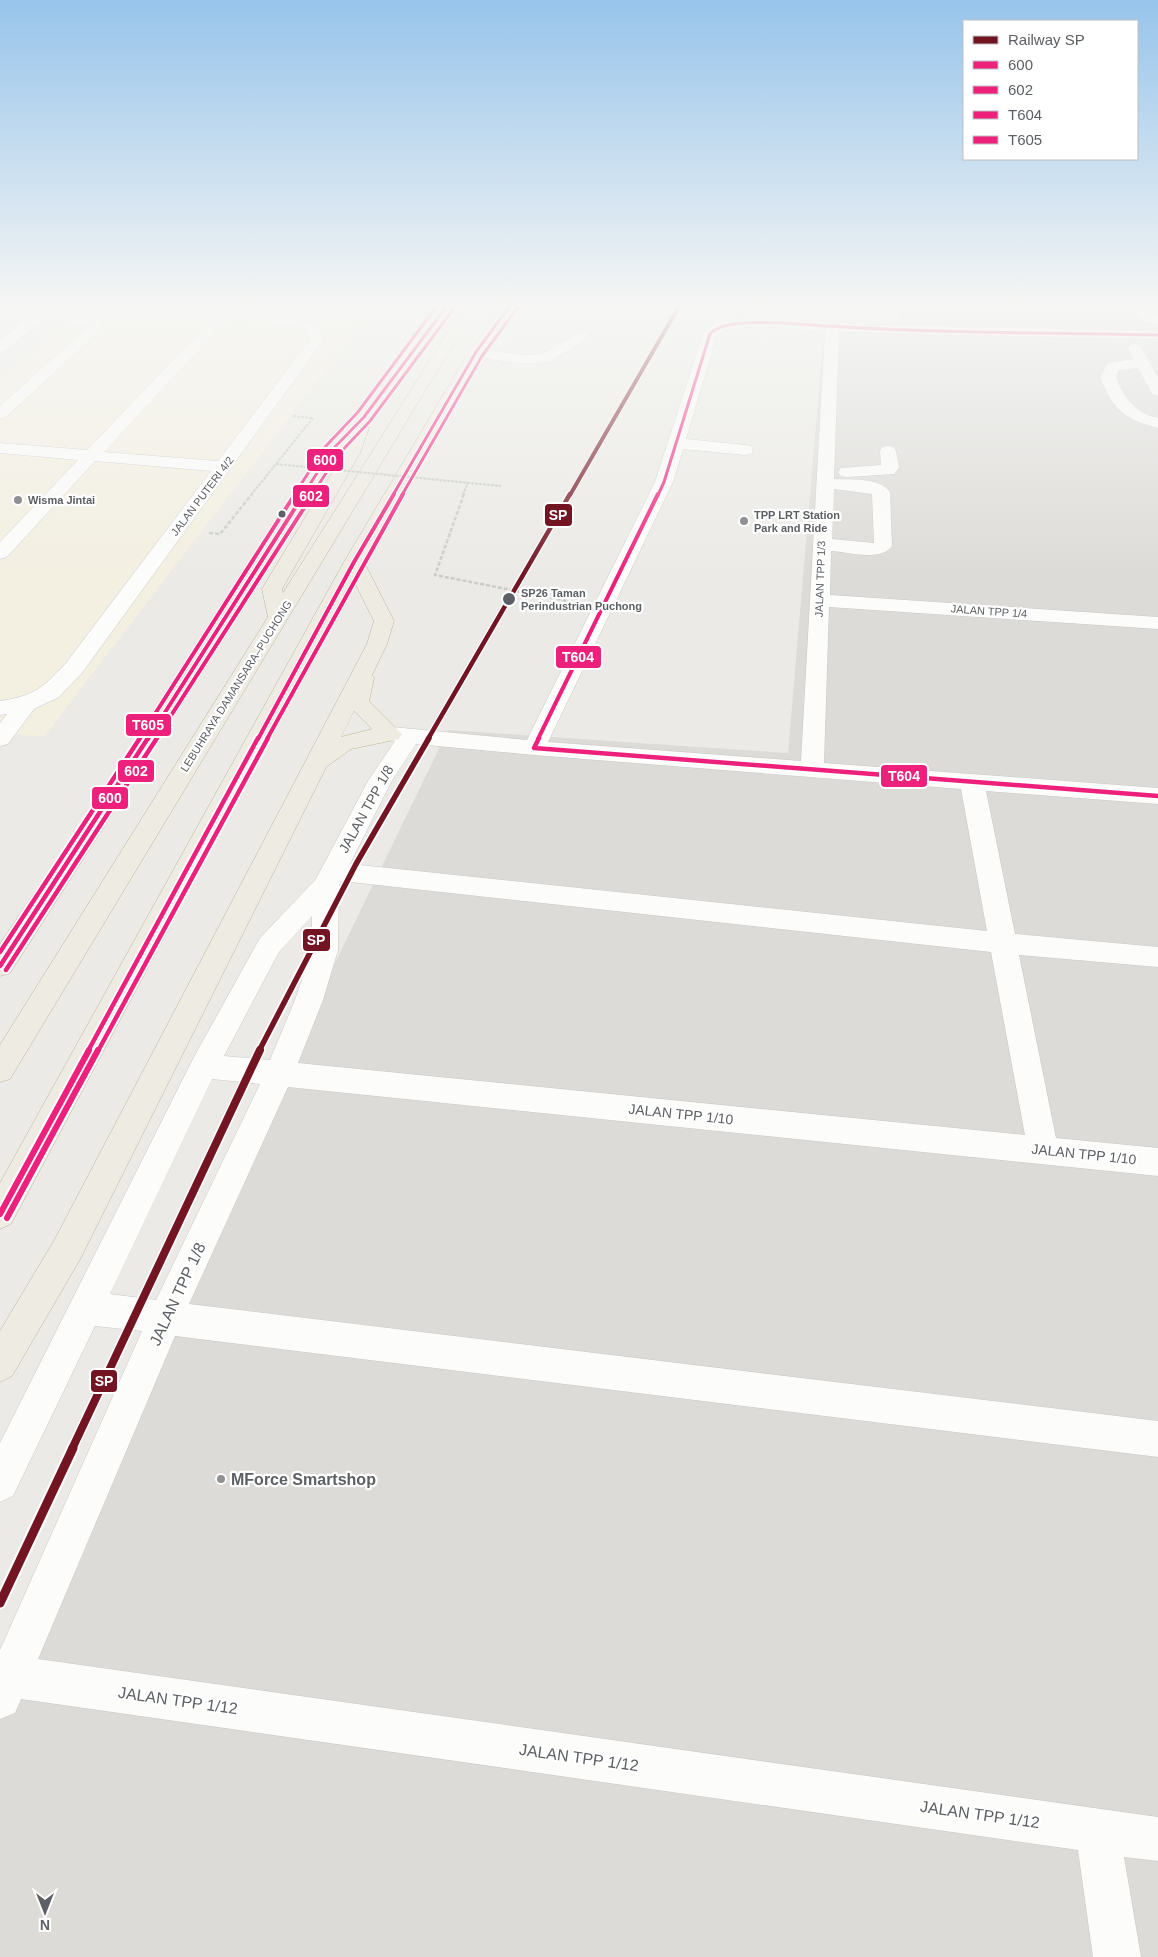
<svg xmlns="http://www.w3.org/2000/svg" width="1158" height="1957" font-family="Arial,sans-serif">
<rect width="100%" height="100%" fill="#ebeae6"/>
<path fill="#f3efe1" d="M91,303h71l200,19 -318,415 -44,-4v-353z"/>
<path fill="#dcdbd8" d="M825,319l75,4 258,5v1629h-1158v-303l448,-924 340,23z"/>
<path fill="#d6e6d3" d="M900,303h258v25l-258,-5z"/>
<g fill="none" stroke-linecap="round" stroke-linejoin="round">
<g stroke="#c7c7c7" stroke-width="1">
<g id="minor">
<path d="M45,303h15l-8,9 37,4 11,3 3,6 -2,5 -95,87 -6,2v-13l89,-81 -46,-5 -38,31 -5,1v-11z"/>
<path d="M95,303h55l141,14 26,7 8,14 -243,335 -23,24 -25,12 -26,35 -8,2v-23l7,-9 -7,1v-14c34,-5 43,-13 66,-38l145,-192 -116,-10 -88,96 -7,2v-17l78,-82 -78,-7v-10l87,7 126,-132 -111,-11zM227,319l64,6 15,5 5,8 -93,123 -114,-9z"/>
<path d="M693,303c17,0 28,1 35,18l32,-3 114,7 284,6v8l-319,-7 -5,147c16,1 46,-2 56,13l2,54c-11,16 -44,6 -61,5l-1,44 328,22v12l-329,-22 -5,156 334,25v16l-172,-13 29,143 143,13v20l-139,-12 37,183 102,10v28l-870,-89 -99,217 969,117v36l-983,-121 -137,323 1120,158v44l-34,-4 17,100h-48l-15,-107 -1057,-151 -6,14 -15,6v-69l142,-319 -47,-5 -82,170 -13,6v-59l194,-386 66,-119 56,-59 52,-98 27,-40 -11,-2 -3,-5 3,-5 8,-2 135,13 128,-258 48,-148 6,-8 6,-2 -5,-10zM760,326l65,6 -24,429 -253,-19 125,-260 10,-33 62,6 6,-1 2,-4 -2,-4 -6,-1 -59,-6 31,-104c10,-9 30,-8 43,-9zM834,489l38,5 2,49 -42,-4zM416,744l118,11 427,34 26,142 -637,-67 41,-82zM341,881l650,71 34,183 -727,-72 25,-63 15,-50 1,-65zM312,916v34l-17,50 -25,60 -46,-4 55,-104zM212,1079l48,5 -104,216 -46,-6z"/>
<path d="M1151,303h7v7l-8,2 8,4v9l-15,-4 -7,-9 3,-6z"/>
<path d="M582,331l5,1 2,3 -2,3 -36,23c-25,6 -50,0 -75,-5l-5,-1 -2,-3 2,-3 5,-1 46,7 20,-1z"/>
<path d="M1135,344l5,1 18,32v19l-6,-2 -14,-26 -19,2 -3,7c8,21 19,36 42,41v10c-33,-8 -46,-19 -58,-51l8,-14 26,-4 -6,-11 2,-3z"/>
<path d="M888,446l6,1 2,4 3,17 -5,6 -47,3 -6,-1 -3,-4 3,-4 40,-3 -1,-14 2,-4z"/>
</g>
</g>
<g stroke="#beb398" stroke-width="1">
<g id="highway">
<path d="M442,303h14l-90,121 3,4 -9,25 -78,136 1,4 183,-290h14l-52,83 -418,693 -10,3v-37l268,-428 -6,-28 82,-136 3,-9 -9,10 -219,349 -109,170 -10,3v-32l103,-153 220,-340 35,-37z"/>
<path d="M505,303h14l-36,50 -119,209 30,59 -7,23 -15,31 2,3 -5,23 33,33 -3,5 -48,10 -25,18 -247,494 -67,115 -12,6v-51l55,-92 312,-595 7,-23 -20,-40 -343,643 -11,5v-46l344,-621 125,-210zM354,711l18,18 -31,8z"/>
</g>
</g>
<g stroke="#c9cccb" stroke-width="2" stroke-dasharray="3 1" stroke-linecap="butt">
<path d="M293,416l19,2"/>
<path d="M251,495l62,-77"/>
<path d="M463,495l5,-13"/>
</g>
<g stroke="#c9cccb" stroke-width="2.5" stroke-dasharray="4 2" stroke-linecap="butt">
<path d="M464,494l-29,81 138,27"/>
<path d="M209,533l11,1 32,-40"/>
</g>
<use href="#minor" fill="#fcfcfb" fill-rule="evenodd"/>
<use href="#highway" fill="#eeebe2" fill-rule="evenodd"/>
<path stroke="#c9cccb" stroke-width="2" stroke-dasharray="3 1" stroke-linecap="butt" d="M276,464l225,22"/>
<g stroke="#fff" stroke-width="5">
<g id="bus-1-far3">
<path d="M303,495l28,-44 33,-34 85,-114"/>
<path d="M393,495l83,-143 36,-49"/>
</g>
</g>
<g stroke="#fff" stroke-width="6">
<g id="bus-1-far2">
<path d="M148,739l156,-245"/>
<path d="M258,739l96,-177 40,-68"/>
</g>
</g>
<g stroke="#fff" stroke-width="8">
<g id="bus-1-far1">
<path d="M0,966l148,-228"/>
<path d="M88,1051l170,-313"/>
</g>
</g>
<g stroke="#fff" stroke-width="10">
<path id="bus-1" d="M0,1214l89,-164"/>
</g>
<g stroke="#fff" stroke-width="5">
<g id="bus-2-far3">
<path d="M312,495l25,-39 33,-35 85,-114"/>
<path d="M402,495l80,-139 36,-49"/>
</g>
</g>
<g stroke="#fff" stroke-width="6">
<g id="bus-2-far2">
<path d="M156,739l157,-245"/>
<path d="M267,739l136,-245"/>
</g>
</g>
<g stroke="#fff" stroke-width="8">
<g id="bus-2-far1">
<path d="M6,970l151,-232"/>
<path d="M98,1051l170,-313"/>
</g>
</g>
<g stroke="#fff" stroke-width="10">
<path id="bus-2" d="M7,1218l91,-168"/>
</g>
<g stroke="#fff" stroke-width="5">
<path id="bus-3-far2" d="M658,495l6,-13 46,-148c15,-19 94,-9 118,-8 110,7 220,7 330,9"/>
</g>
<g stroke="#fff" stroke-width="6">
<path id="bus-3-far1" d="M538,739l120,-245"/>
</g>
<g stroke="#fff" stroke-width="8">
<path id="bus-3" d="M539,738l-5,10 624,48"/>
</g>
<g stroke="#fff" stroke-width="5">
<path id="bus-4-far2" d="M294,495l31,-48 33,-35 81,-109"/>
</g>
<g stroke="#fff" stroke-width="6">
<path id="bus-4-far1" d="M139,739l156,-245"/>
</g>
<g stroke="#fff" stroke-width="8">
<path id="bus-4" d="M0,952l140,-214"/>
</g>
<use href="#bus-1-far3" stroke="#ed207b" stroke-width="3"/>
<use href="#bus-1-far2" stroke="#ed207b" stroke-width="4"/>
<use href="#bus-1-far1" stroke="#ed207b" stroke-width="4.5"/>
<use href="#bus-1" stroke="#ed207b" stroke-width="6"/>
<use href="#bus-2-far3" stroke="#ed207b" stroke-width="3"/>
<use href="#bus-2-far2" stroke="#ed207b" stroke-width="4"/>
<use href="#bus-2-far1" stroke="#ed207b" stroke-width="4.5"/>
<use href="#bus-2" stroke="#ed207b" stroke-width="6"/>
<use href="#bus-3-far2" stroke="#ed207b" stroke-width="3"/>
<use href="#bus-3-far1" stroke="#ed207b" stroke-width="4"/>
<use href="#bus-3" stroke="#ed207b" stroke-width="4.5"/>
<use href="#bus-4-far2" stroke="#ed207b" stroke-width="3"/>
<use href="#bus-4-far1" stroke="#ed207b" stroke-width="4"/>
<use href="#bus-4" stroke="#ed207b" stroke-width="4.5"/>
<g stroke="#fff" stroke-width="5.5">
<path id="rail-1-far4" d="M570,495l111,-192"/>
</g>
<g stroke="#fff" stroke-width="7">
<path id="rail-1-far3" d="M428,739l142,-245"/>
</g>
<g stroke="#fff" stroke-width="9">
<path id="rail-1-far2" d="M259,1051l97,-187 73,-126"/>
</g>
<g stroke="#fff" stroke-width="11">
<path id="rail-1-far1" d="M72,1449l188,-399"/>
</g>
<g stroke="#fff" stroke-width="13">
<path id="rail-1" d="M0,1603l73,-155"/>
</g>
<use href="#rail-1-far4" stroke="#721422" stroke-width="4"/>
<use href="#rail-1-far3" stroke="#721422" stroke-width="4.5"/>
<use href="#rail-1-far2" stroke="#721422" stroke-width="5.5"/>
<use href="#rail-1-far1" stroke="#721422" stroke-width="8"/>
<use href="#rail-1" stroke="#721422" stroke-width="9"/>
</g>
<linearGradient id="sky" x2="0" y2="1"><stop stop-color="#97c4eb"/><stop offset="0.53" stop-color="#f6f6f4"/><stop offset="1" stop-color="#f6f6f4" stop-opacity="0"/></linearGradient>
<rect width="1158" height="577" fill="url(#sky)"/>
<g fill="#8e9091" stroke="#fff" stroke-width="2">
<circle cx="18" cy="500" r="5"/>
<circle cx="744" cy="521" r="5"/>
<circle cx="221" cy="1479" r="5"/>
</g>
<g fill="#5c5f63" stroke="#fff" stroke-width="2">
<circle cx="282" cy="514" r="4.5"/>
<circle cx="509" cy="599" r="7"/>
</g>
<g text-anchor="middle" stroke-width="4.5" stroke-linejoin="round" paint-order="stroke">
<g font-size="11" fill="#5c5f63" stroke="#fff">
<text transform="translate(202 496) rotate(-53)" y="4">JALAN PUTERI 4/2</text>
<text transform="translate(820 579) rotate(-88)" y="4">JALAN TPP 1/3</text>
<text transform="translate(989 611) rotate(4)" y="4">JALAN TPP 1/4</text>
<text transform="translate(236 686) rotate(-58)" y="4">LEBUHRAYA DAMANSARA–PUCHONG</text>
</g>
<g font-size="11" font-weight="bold" fill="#5c5f63" stroke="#fff" text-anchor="start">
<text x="28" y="504">Wisma Jintai</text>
<text x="754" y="519">TPP LRT Station<tspan x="754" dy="13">Park and Ride</tspan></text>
</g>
<g font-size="11" font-weight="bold" fill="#5c5f63" stroke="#fff" text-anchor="start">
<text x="521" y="597">SP26 Taman<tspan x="521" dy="13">Perindustrian Puchong</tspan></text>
</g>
<g font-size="14" fill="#5c5f63" stroke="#fff">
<text transform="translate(366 809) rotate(-61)" y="5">JALAN TPP 1/8</text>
<text transform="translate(681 1114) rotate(6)" y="5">JALAN TPP 1/10</text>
<text transform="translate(1084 1154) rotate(6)" y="5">JALAN TPP 1/10</text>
</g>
<g font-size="16" fill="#5c5f63" stroke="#fff">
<text transform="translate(177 1294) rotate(-65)" y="6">JALAN TPP 1/8</text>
<text transform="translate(178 1700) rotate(8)" y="6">JALAN TPP 1/12</text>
<text transform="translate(579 1757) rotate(8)" y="6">JALAN TPP 1/12</text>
<text transform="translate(980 1814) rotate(8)" y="6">JALAN TPP 1/12</text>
</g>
<g font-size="16" font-weight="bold" fill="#5c5f63" stroke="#fff" text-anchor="start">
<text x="231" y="1485">MForce Smartshop</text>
</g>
</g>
<g stroke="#fff" stroke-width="2">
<rect x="306" y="448" width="38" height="24" rx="5" fill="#ed207b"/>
<rect x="292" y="484" width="38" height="24" rx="5" fill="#ed207b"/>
<rect x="544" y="503" width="29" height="24" rx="5" fill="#721422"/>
<rect x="555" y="645" width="47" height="24" rx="5" fill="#ed207b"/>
<rect x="125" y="713" width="47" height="24" rx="5" fill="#ed207b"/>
<rect x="117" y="759" width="38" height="24" rx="5" fill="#ed207b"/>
<rect x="880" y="764" width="48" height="24" rx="5" fill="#ed207b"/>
<rect x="91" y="786" width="38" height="24" rx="5" fill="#ed207b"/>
<rect x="302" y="928" width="29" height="24" rx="5" fill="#721422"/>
<rect x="90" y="1369" width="28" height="24" rx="5" fill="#721422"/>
</g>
<g font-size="14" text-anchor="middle" font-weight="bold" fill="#fff">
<text x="325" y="465">600</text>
<text x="311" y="501">602</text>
<text x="558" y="520">SP</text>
<text x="578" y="662">T604</text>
<text x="148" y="730">T605</text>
<text x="136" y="776">602</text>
<text x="904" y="781">T604</text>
<text x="110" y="803">600</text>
<text x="316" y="945">SP</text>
<text x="104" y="1386">SP</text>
</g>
<rect x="963" y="20" width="175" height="140" fill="#ffffff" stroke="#bebfc1"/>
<rect x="973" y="36" width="25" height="8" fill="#721422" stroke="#bebfc1"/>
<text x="1008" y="45" font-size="15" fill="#5c5f63">Railway SP</text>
<rect x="973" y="61" width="25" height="8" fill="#ed207b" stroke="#bebfc1"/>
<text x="1008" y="70" font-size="15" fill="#5c5f63">600</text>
<rect x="973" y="86" width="25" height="8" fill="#ed207b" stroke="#bebfc1"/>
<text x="1008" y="95" font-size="15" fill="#5c5f63">602</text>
<rect x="973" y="111" width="25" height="8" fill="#ed207b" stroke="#bebfc1"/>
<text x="1008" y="120" font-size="15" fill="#5c5f63">T604</text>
<rect x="973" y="136" width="25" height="8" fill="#ed207b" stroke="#bebfc1"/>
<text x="1008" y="145" font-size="15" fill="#5c5f63">T605</text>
<g transform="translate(45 1912) rotate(180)" stroke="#ffffff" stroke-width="4" paint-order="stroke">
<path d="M0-4L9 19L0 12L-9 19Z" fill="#5c5f63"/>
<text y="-8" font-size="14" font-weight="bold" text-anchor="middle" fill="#5c5f63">N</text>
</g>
</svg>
